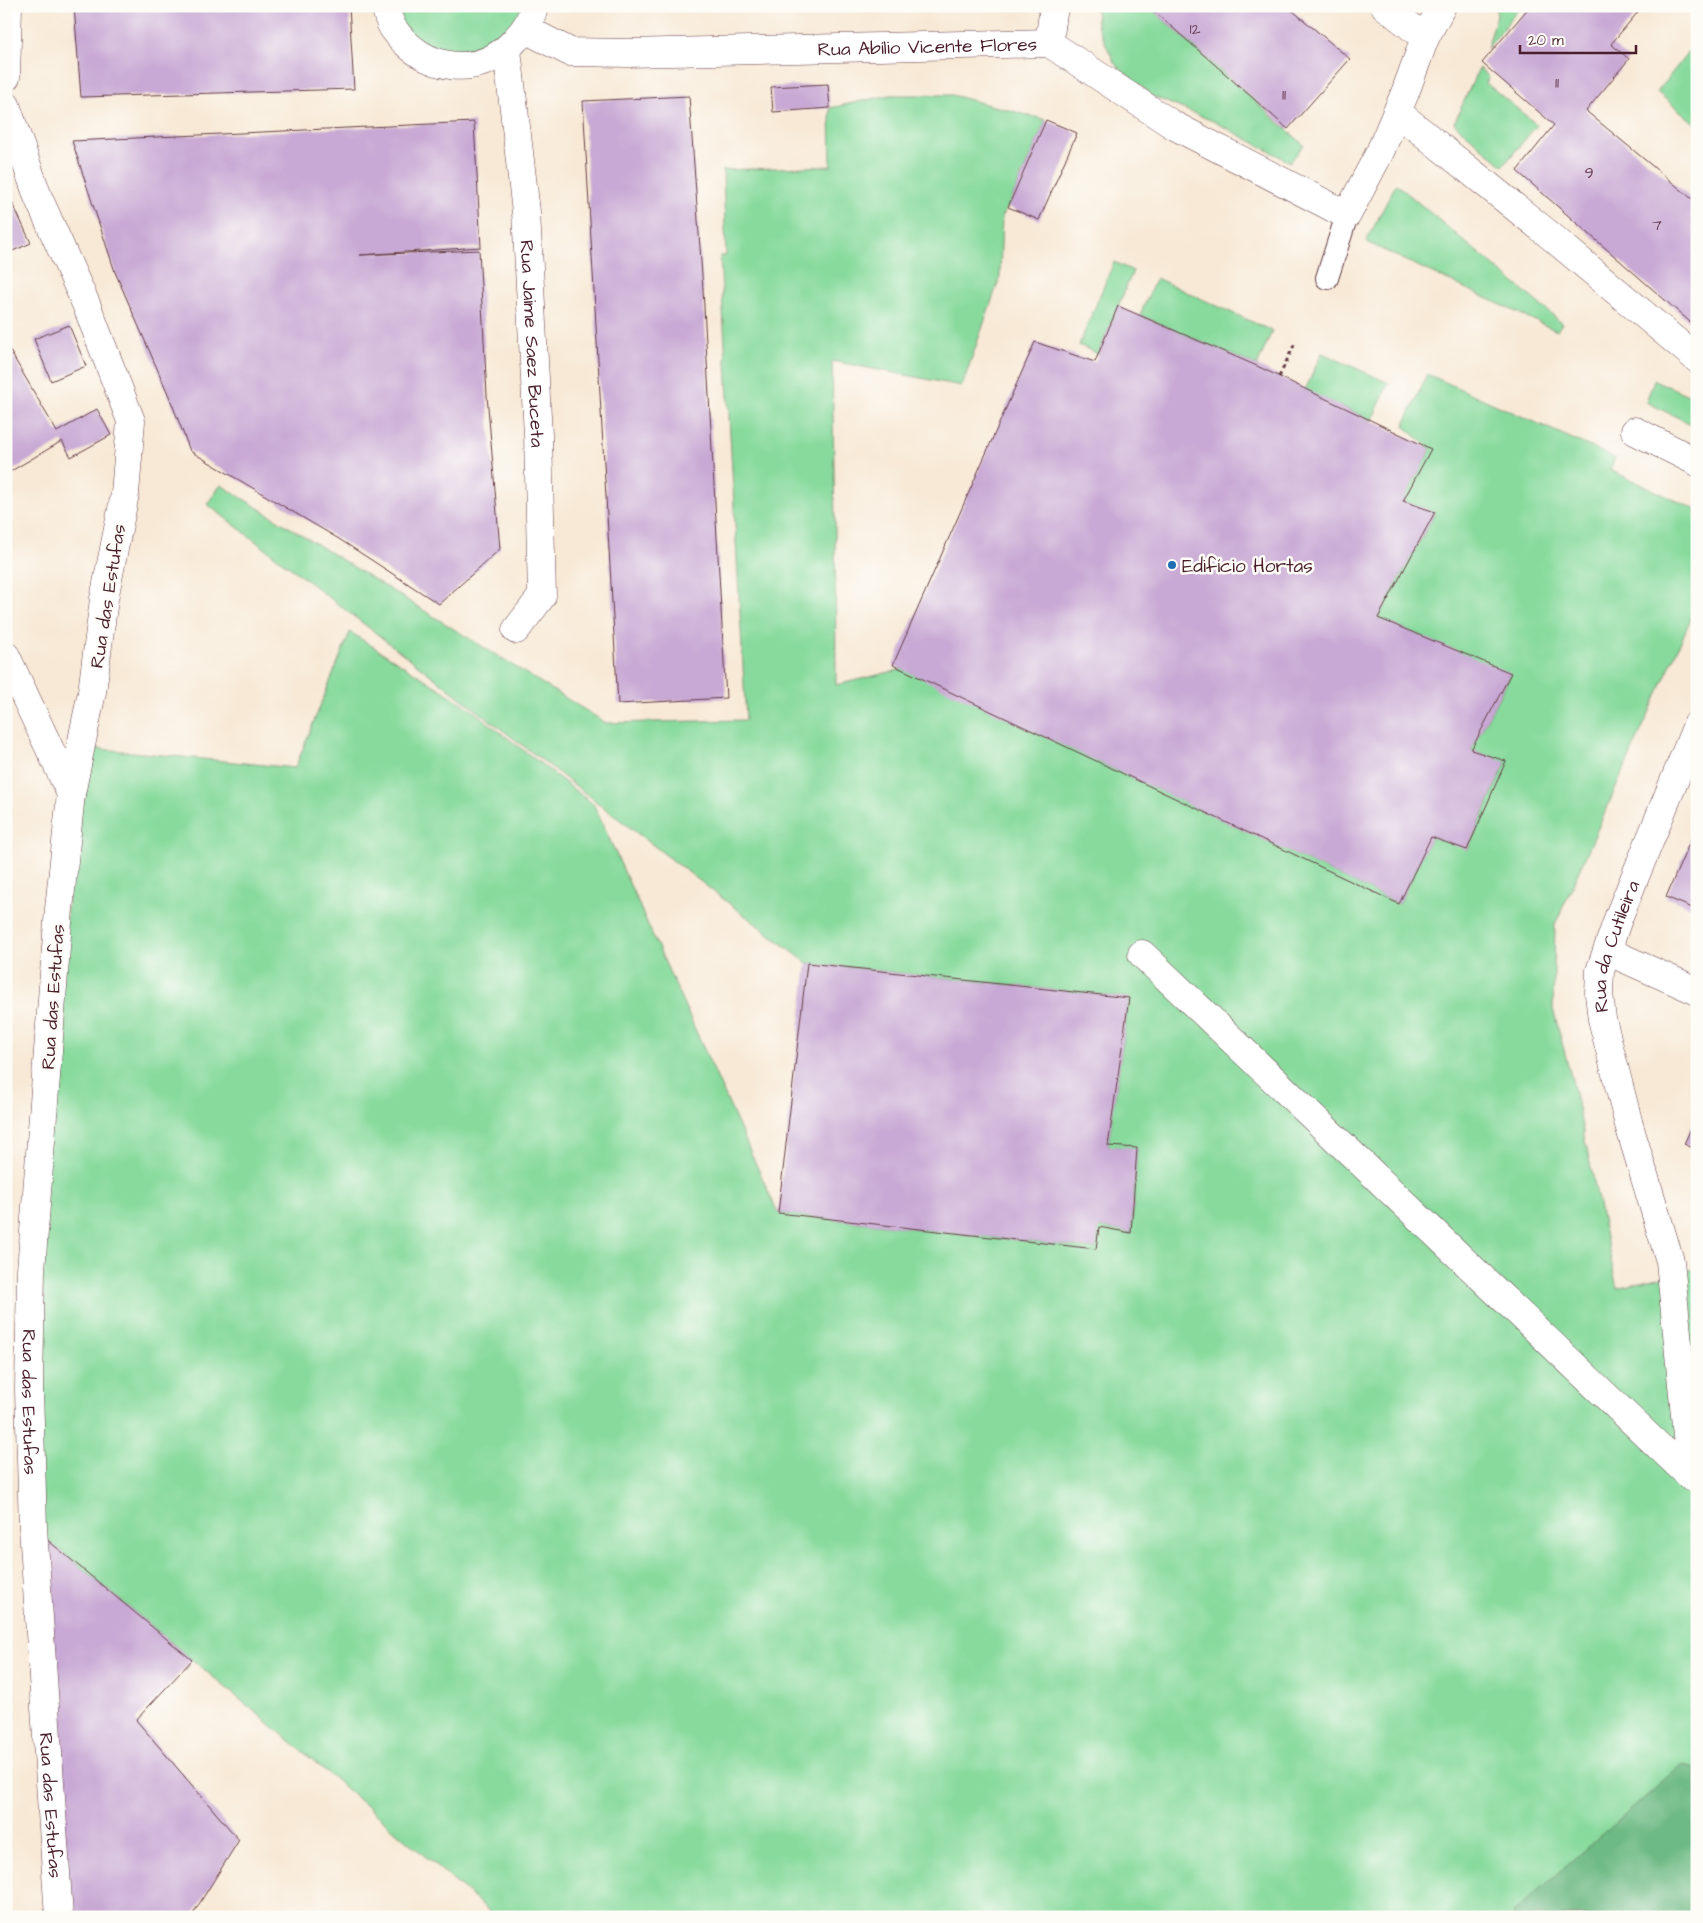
<svg xmlns="http://www.w3.org/2000/svg" width="1703" height="1923" font-family="'Architects Daughter',sans-serif">
<rect width="100%" height="100%" fill="#fdfcf7"/>
<filter id="ink" filterUnits="userSpaceOnUse"><feTurbulence type="fractalNoise" baseFrequency=".02" numOctaves="2"/><feDisplacementMap in="SourceGraphic" scale="10" xChannelSelector="R" yChannelSelector="G"/><feConvolveMatrix kernelMatrix="1 2 1 2 8 2 1 2 1" color-interpolation-filters="sRGB"/></filter>
<filter id="wash" filterUnits="userSpaceOnUse"><feTurbulence type="fractalNoise" baseFrequency=".0096" numOctaves="4" result="noise"/><feDisplacementMap in="SourceGraphic" scale="20" xChannelSelector="R" yChannelSelector="G"/><feGaussianBlur stdDeviation="1.12" result="paint"/><feColorMatrix in="noise" values="0 0 0 0 0 0 0 0 0 0 0 0 0 0 0 0 0 1.4 0 .05"/><feComposite in="paint" operator="in"/></filter>
<g filter="url(#wash)">
<rect width="100%" height="100%" fill="#f8e9d6"/>
<g fill="#87da9c" stroke="#687c64">
<path d="M385,6h149l-27,44 -76,11z"/>
<path d="M1096,6h52l156,139 -14,17 -75,-40 -63,-26 -37,-32 -18,-39z"/>
<path d="M1495,6h26l-34,43 10,-34z"/>
<path d="M1697,41v84l-40,-33z"/>
<path d="M1479,68l10,9 -3,6 51,42 -34,41 -49,-43z"/>
<path d="M890,95h62l94,25 -38,87 -6,8 -2,62 -38,109 -130,-25 3,162 1,162 67,-16 496,235 32,-67 37,12 38,-87 -35,-12 40,-76 -133,-56 57,-105 -32,-12 28,-52 -27,-23 23,-52 188,84 -5,12 87,40v95l-142,320 -2,84 19,71 45,208 80,-20v649h-1201l-201,-172 -262,-217 -2,-196 50,-585 214,21 55,-136 114,72 130,101 184,408 318,36 3,-22 32,6 6,-84 -29,-3 21,-148 -322,-35 -600,-459 14,-19 385,238 140,-3 -26,-464h6l-3,-86 108,-4 -1,-58z"/>
<path d="M1396,184l166,139 -5,8 -191,-89z"/>
<path d="M1114,262l19,9 -35,83 -19,-9z"/>
<path d="M1156,278l116,53 -15,35 -117,-51z"/>
<path d="M1322,353l67,30 -17,37 -67,-30z"/>
<path d="M1654,380l43,19v28l-51,-25z"/>
</g>
<path fill="#6dba84" stroke="#5c6c58" d="M1682,1765l15,3v149h-182l-2,-4z"/>
<g id="blocks">
<g fill="#c8a8d4">
<path d="M74,6h275l5,83 -273,8z"/>
<path d="M1148,6h139l63,53 -62,70z"/>
<path d="M1530,6h113l-32,38 18,15 -43,52 111,92v125l-180,-157 37,-46 -72,-62z"/>
<path d="M828,84l2,24 -57,4 -2,-25z"/>
<path d="M689,96l14,193 23,409 -108,6 -35,-603z"/>
<path d="M1046,120l31,13 -38,87 -31,-13z"/>
<path d="M474,122l7,125 -121,8 119,-5 8,145 13,154 -61,55 -100,-65 -149,-88 -21,-55 -54,-124 -43,-131z"/>
<path d="M6,189l25,54 -25,11z"/>
<path d="M1118,306l139,60 174,83 -28,52 32,11 -57,106 133,55 -40,77 35,11 -39,89 -36,-13 -32,67 -506,-239 142,-323 60,20z"/>
<path d="M69,325l17,41 -35,15 -17,-42z"/>
<path d="M6,344l51,88 40,-23 14,26 -40,22 -9,-16 -56,33z"/>
<path d="M1697,825v85l-31,-13z"/>
<path d="M807,963l322,35 -21,148 29,2 -6,85 -32,-6 -3,22 -318,-36z"/>
<path d="M1697,1115v35l-13,-6z"/>
<path d="M33,1528l159,132 -56,60 103,120 -48,77h-132z"/>
</g>
</g>
</g>
<g filter="url(#ink)">
<use href="#blocks" fill-opacity="0" stroke="#643d45" stroke-width="1"/>
<g fill="none" stroke-linecap="round" stroke-linejoin="round">
<g stroke="#643d45" stroke-width="24">
<path id="lane" d="M1327,278l20,-63"/>
</g>
<g stroke="#643d45" stroke-width="29">
<g id="street">
<path d="M385,6c2,7 4,16 8,22 29,43 87,53 123,11 9,-9 16,-20 18,-33"/>
<path d="M1385,6l40,32"/>
<path id="s1" d="M525,29l45,23 58,1 421,-10 124,82 174,90 33,-63 25,-59 20,-55 17,-32"/>
<path d="M1049,43l5,-37"/>
<path id="s2" d="M507,50l19,162 12,223 4,161 -26,34"/>
<path d="M6,77l2,-71"/>
<path id="s3" d="M6,105l32,92 48,107 45,117 -6,73 -21,105 -12,93 -21,102 -12,115 -28,361 -2,120 4,138 26,389"/>
<path d="M1397,112l155,125 145,122"/>
<path d="M1635,431l62,31"/>
<path d="M6,656l65,138"/>
<path d="M1607,951l90,40"/>
<path id="s4" d="M1142,954l549,523 -21,-216 -41,-136 -27,-106 -3,-25 1,-23 19,-55 78,-191"/>
</g>
</g>
<path stroke="#643d45" stroke-width="3" stroke-dasharray="4 4" stroke-linecap="butt" d="M1279,377l17,-36"/>
<use href="#lane" stroke="#fff" stroke-width="22"/>
<use href="#street" stroke="#fff" stroke-width="28"/>
</g>
</g>
<circle fill="#1f6fb2" stroke="#fdfcf7" stroke-width="2" cx="1172" cy="565" r="5"/>
<g text-anchor="middle" stroke-width="5" stroke-linejoin="round" paint-order="stroke">
<g font-size="16" fill="#6a4155">
<text x="1195" y="34">12</text>
<text x="1557" y="88">11</text>
<text x="1284" y="100">11</text>
<text x="1589" y="178">9</text>
<text x="1657" y="230">7</text>
</g>
<g font-size="19" fill="#4a1f2b" stroke="#fdfcf7">
<text dy="7" stroke="none"><textPath href="#s1" startOffset="408">Rua Abílio Vicente Flores</textPath></text>
<text dy="7" stroke="none"><textPath href="#s2" startOffset="295">Rua Jaime Saez Buceta</textPath></text>
<text transform="translate(107 596) rotate(-81)" y="7">Rua das Estufas</text>
<text dy="7" stroke="none"><textPath href="#s4" startOffset="1302">Rua da Cutileira</textPath></text>
<text transform="translate(52 997) rotate(-86)" y="7">Rua das Estufas</text>
<text dy="7" stroke="none"><textPath href="#s3" startOffset="1328">Rua das Estufas</textPath></text>
<text dy="7" stroke="none"><textPath href="#s3" startOffset="1732">Rua das Estufas</textPath></text>
</g>
<g font-size="19" fill="#4a1f2b" stroke="#fdfcf7" text-anchor="start">
<text x="1182" y="572">Edifício Hortas</text>
</g>
</g>
<rect width="1703" height="1923" fill="none" stroke="#fdfcf7" stroke-width="25"/>
<path d="M1520 45v8h116v-8" fill="none" stroke="#4a1f2b" stroke-width="2.5"/>
<text x="1528" y="45" font-size="15" fill="#4a1f2b" stroke="#fdfcf7" stroke-width="4" paint-order="stroke">20 m</text>
</svg>
